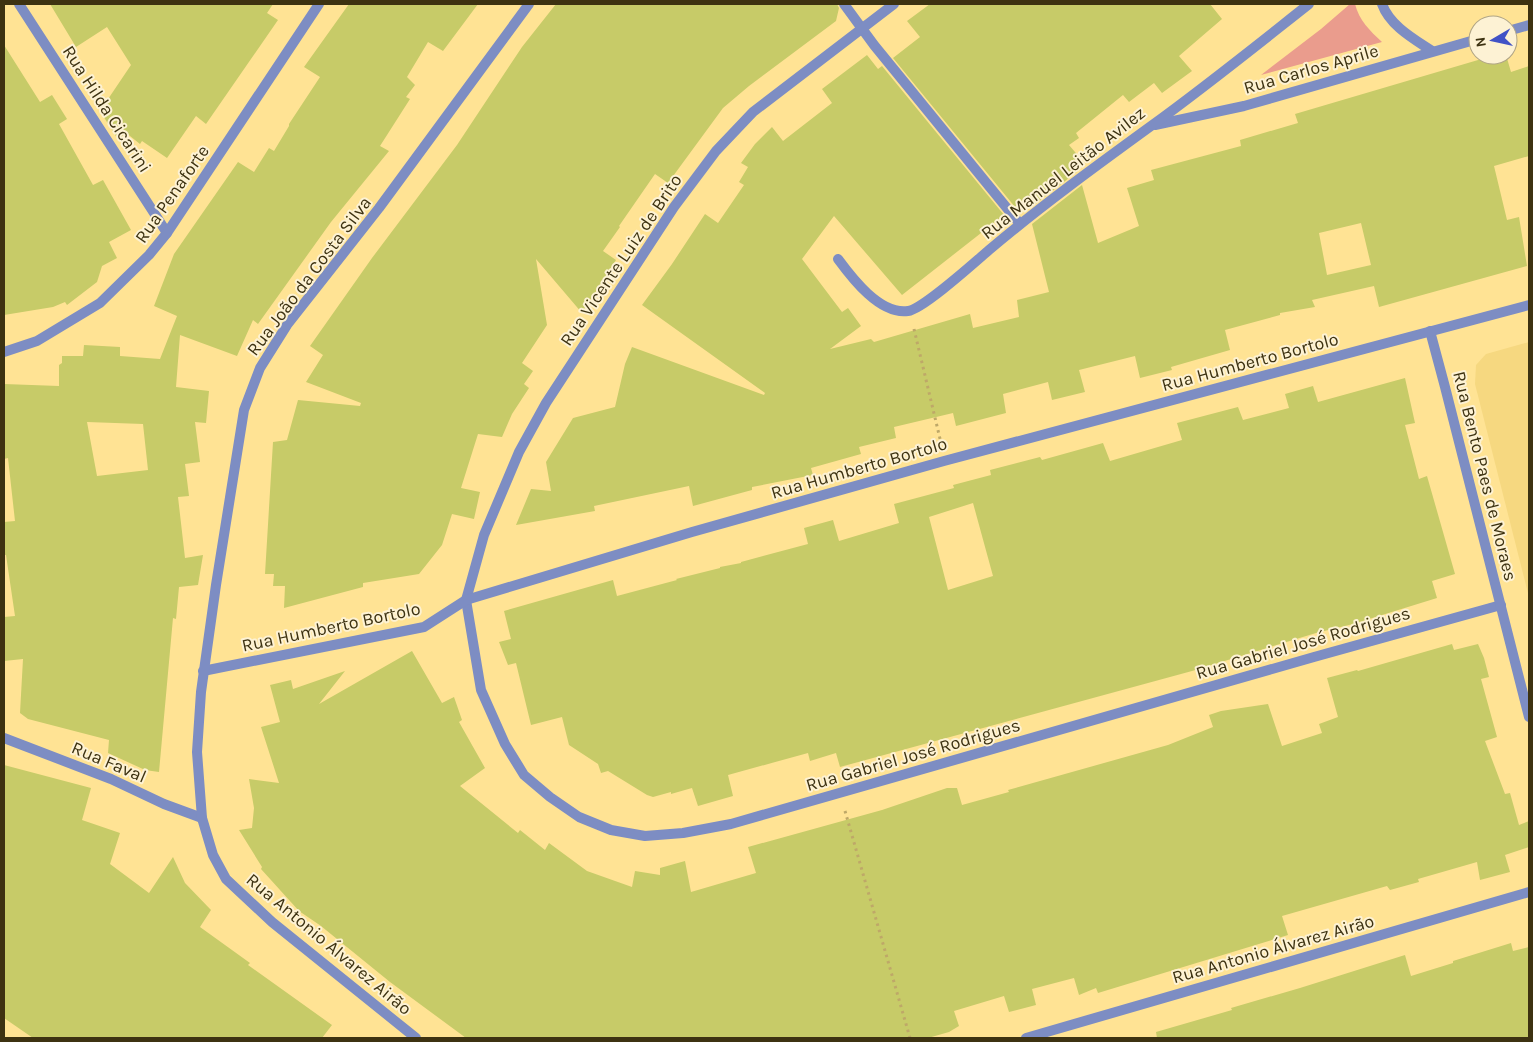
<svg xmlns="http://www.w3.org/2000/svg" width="1533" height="1042" font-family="Karla,sans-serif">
<rect width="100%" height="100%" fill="#ffe394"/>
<path fill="#f6d880" d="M1529,342v255l-54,-213 1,-19 10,-11z"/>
<path fill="#ea9c8d" d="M1350,4h5c4,16 15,27 27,38l-121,33 60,-46z"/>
<g fill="#c7cb68" fill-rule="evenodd">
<path d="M50,4h223l-6,9 11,7 -72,104 -10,-8 -29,42 -25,-17 -2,3 -15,-12 -6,9 -19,-30 31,-46 -24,-38 -31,20z"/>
<path d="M349,4h129l-35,47 -15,-9 -21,35 8,8 -9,12 4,2 -30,47 9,5 -58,71 -73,102 -5,-4 -16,36 -57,-21 -4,52 33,4 -3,32 -11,-1 5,40 -15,2 4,32 -11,1 7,61 18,-3 -5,30 -19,2 -3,32 -3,-1 -14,154 -14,-2 -37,-17 1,-13 -81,-21 -8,-6 3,-54 -19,2v-44l11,-1 -9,-61h-2v-33l11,-1 -7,-63 -4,1v-75l55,2v-21l3,-2v-7h21l1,-11 36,2v9l40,3 17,-43 -23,-10 20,-52 64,-92 16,10 15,-24 5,3 15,-25v-2l31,-47 -16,-10zM87,422l56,2 5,46 -51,6z"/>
<path d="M556,4h281l2,4 -3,13 -87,65 -26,22 -55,75 -13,-9 -36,52 1,1 -17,24 13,9 -34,53 -46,-54 11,66 -25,38 11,8 -9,13 5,4 -17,26 -10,23 -24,-3 -17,54 19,4 -6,27 -22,-5 -10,31 -23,29 -56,9v4l-79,21 1,-22h-12l1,-12h-9l8,-132 14,-2 11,-40 62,6 1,-3 -55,-21 17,-27 -13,-9 62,-88 85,-113 65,-98z"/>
<path d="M930,4h280l12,15 -43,37 13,15 -30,22 -8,-10 -25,19 -6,-7 -47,38 3,5 -10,7 12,14 -5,4 2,8 -49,38 -3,-11 -11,9 -122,-149 27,-21 -13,-16z"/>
<path d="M4,45l36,57 12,-7 15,24 -8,5 34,61 10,-5 28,50 -22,12 8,16 -15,8 -5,16 -30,23 -2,-3 -12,5 -49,8z"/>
<path d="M867,55l11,14 4,-3 122,149 -102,80 -68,-79 -32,43 40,53 6,-4 13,18 -31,23 41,-10 3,3 96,-28 3,14 46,-11 -2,-17 32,-8 -17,-68 50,-39 16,58 41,-17 -12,-38 27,-8 -3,-10 90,-24 -1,-6 58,-17 -3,-9 200,-59h11l5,17 18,-6v90l-35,10 13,54 12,-3 8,49 -148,41 -5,-21 -62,14 3,7 -35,6v2l-55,15 5,20 -59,17 1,3 -32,8 -5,-22 -56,14 6,22 -33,8 -4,-18 -45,12 3,19 -50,13 -3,-13 -59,14 2,11 -37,9 2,7 -50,14 2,7 -61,12v3l-59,16 -4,-20 -95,20 1,5 -79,14 15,-36 20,2 -5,-29 27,-44 42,-11 10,-43 7,-17 132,48 1,-2 -123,-88 30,-41 33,-50 13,9 26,-38 -5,-3 9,-15 -7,-4 14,-19 17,-17 11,14 49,-38 -10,-14zM1361,223l10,42 -44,10 -8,-42z"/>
<path d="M1405,378l10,45 -10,2 14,54 8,-3 28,98 -23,7 5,17 -84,26 -37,9 -124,38 -352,96 -4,-14 -26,8 -2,-8 -80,22 5,21 -35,10 -6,-18 -21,6v-2l-18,5 -6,-2 -39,-24 -7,2 -3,-9 -29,-19 -7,-28 -31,8 -15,-62 -8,2 -9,-23 12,-3 -7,-28 109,-31 4,16 60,-16 -1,-1 44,-11v-1l21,-4v-1l67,-18 -4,-16 29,-8 6,21 60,-18 -5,-19 60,-16 -1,-3 38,-10 -1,-5 50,-13 2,3 61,-17 7,18 72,-21 -5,-17 61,-16 5,13 46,-12 -4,-14 28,-8 5,16zM973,503l20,73 -45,14 -19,-73z"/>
<path d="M1452,644l2,6 24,-6 6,14 5,19 -8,2 16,58 -12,4 20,53 5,-1 9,32 10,-4v26l-24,8 5,17 -30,8 -3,-18 -59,17 1,3 -29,8 -3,-4 -105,30 6,19 -190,58 -2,-5 -17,7 -5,-17 -42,11 4,16 -27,7 -5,-16 -50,15 5,15 -10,6 -21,6h-462l-76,-56 -69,-56 -22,-15 -38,-42 1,-2 -23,-37 13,-2 2,-20 -5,-29 30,4 -18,-56 19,-5 -10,-37 21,-5 2,9 52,-18 -26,33 93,-53 30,52 12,-6 8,23 -3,2 26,46 -25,18 58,47 2,-3 25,20 4,-7 38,28 45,16 3,-16 25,4v-7l25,-7 6,31 65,-19 -8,-26 134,-37 65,-22h10l5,17 47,-13 -1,-2 160,-45 45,-18 -4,-12 12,-4 47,-7 14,42 40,-13 -3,-9 19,-7 -11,-39 30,-8 1,1z"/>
<path d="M4,765l87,23 -9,32 38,13 -10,31 39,29 24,-36 12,26 26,27 -11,17 50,36 -2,2 84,60 -10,13h-289l-29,-20z"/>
<path d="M1511,943l2,8 16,-4v91h-372l-1,-6 76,-22 -1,-2 69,-20 105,-33 6,21 42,-13v-2z"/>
</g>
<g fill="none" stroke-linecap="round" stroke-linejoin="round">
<g stroke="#bea868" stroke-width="3" stroke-dasharray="2.5 4" stroke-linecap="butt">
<path d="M914,329l27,114"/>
<path d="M845,811l65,227"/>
</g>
<g stroke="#7d8dc3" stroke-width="10">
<path d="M19,4l148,229"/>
<path d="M844,4l30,41 146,179"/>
<path d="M894,4l-141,108 -37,39 -42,56 -128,196 -27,49 -35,83 -18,65 15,90 24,54 19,31 26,22 29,20 32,13 34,6 38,-3 48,-9 583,-167 187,-52"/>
<path d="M1382,4c8,22 32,35 50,47"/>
<path d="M1508,31l21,-6"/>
<path d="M1155,125l89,-19 234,-67"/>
<path d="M838,259c14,19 42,56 70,52 15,-2 67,-49 81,-61 52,-44 107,-84 162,-124 54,-39 106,-81 158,-122"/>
<path d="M1430,331l15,56 84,330"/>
<path d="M4,352l33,-11 63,-38 49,-48 18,-22 152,-229"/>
<path d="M203,671l221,-44 42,-27 226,-68 252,-71 585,-156"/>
<path d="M4,738l107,41 53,25 38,14"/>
<path d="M416,1038l-144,-116 -46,-43 -13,-24 -11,-37 -5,-66 4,-60 15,-107 28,-175 16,-42 27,-43 92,-117 150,-204"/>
<path d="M1026,1038l503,-146"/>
</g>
</g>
<g text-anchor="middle" stroke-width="4" stroke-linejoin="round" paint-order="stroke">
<g font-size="18" fill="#3d3211" stroke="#fdf2d4">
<text transform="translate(1311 69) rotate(-16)" y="6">Rua Carlos Aprile</text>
<text transform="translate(107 109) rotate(57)" y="6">Rua Hilda Cicarini</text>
<text transform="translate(1063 173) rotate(-38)" y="6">Rua Manuel Leitão Avilez</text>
<text transform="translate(172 194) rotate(-55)" y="6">Rua Penaforte</text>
<text transform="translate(621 260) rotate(-56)" y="6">Rua Vicente Luiz de Brito</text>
<text transform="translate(309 276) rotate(-53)" y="6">Rua João da Costa Silva</text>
<text transform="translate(1250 362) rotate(-15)" y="6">Rua Humberto Bortolo</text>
<text transform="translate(859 468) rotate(-16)" y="6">Rua Humberto Bortolo</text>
<text transform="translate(1485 476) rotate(76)" y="6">Rua Bento Paes de Moraes</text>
<text transform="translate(331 627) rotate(-12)" y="6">Rua Humberto Bortolo</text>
<text transform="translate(1303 643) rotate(-16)" y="6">Rua Gabriel José Rodrigues</text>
<text transform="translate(913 755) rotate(-16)" y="6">Rua Gabriel José Rodrigues</text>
<text transform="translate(109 762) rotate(23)" y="6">Rua Faval</text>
<text transform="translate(329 944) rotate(40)" y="6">Rua Antonio Álvarez Airão</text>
<text transform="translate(1273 949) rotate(-16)" y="6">Rua Antonio Álvarez Airão</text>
</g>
</g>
<rect width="1533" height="1042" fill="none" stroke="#3d3211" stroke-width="10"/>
<g transform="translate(1493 40) rotate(261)"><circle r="24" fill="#fdf2d4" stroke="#b0a586"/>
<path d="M0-4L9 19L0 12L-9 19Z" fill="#4052c6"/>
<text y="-8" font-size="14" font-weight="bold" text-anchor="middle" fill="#3d3211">N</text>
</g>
</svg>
